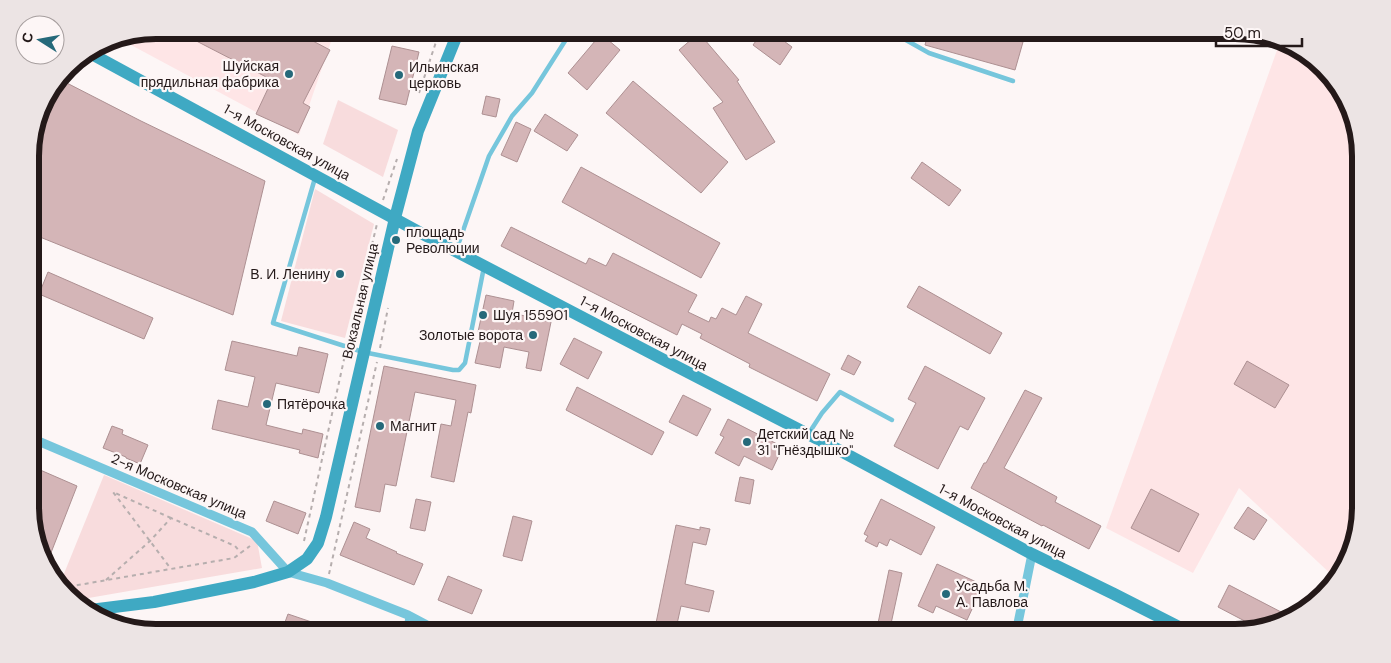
<svg xmlns="http://www.w3.org/2000/svg" width="1391" height="663" font-family="'DM Sans',sans-serif">
<rect width="100%" height="100%" fill="#fdf6f6"/>
<g fill="#fee5e6">
<path d="M156,30h179l-36,105 -181,-97z"/>
<path d="M1281,39l3,1 51,39 25,61 1,367 -10,49 -17,21 -95,-89 -46,85 -87,-45z"/>
</g>
<g fill="#f8dcdd">
<path d="M338,100l60,30 -15,47 -60,-33z"/>
<path d="M315,189l59,35 -29,114 -64,-17z"/>
<path d="M104,475l153,66 5,27 -185,32 -18,-14z"/>
</g>
<g fill="#d4b5b7" stroke="#ad9092">
<path d="M175,30h117l38,20 -27,53 7,4 -12,26 -42,-19 16,-34z"/>
<path d="M764,30h5l23,17 -12,18 -27,-20z"/>
<path d="M929,30h49l45,12 -8,28 -90,-25z"/>
<path d="M699,33l40,47 -2,1 38,61 -29,18 -33,-52 10,-6 -44,-52z"/>
<path d="M601,34l19,16 -33,40 -19,-17z"/>
<path d="M392,46l27,6 -13,53 -27,-6z"/>
<path d="M59,79l82,42 124,60 -32,134 -203,-82v-86l13,-47z"/>
<path d="M633,81l95,81 -27,31 -95,-80z"/>
<path d="M486,96l14,3 -4,18 -14,-3z"/>
<path d="M545,114l33,21 -11,16 -33,-20z"/>
<path d="M516,122l15,7 -14,33 -16,-7z"/>
<path d="M922,162l39,28 -12,16 -38,-28z"/>
<path d="M581,167l139,76 -19,35 -139,-76z"/>
<path d="M511,227l75,37 3,-6 17,8 7,-13 84,42 -9,17 21,10 2,-5 5,2 6,-11 14,7 10,-19 16,8 -14,29 82,41 -13,27 -68,-34 1,-3 -50,-26 2,-4 -20,-10 -5,11 -176,-89z"/>
<path d="M48,272l105,46 -9,21 -105,-45z"/>
<path d="M919,286l83,47 -12,21 -83,-47z"/>
<path d="M486,295l28,6 -2,12 39,9 -10,49 -15,-3 3,-16 -25,-5 -4,21 -25,-5 7,-30 -4,-1z"/>
<path d="M574,338l28,14 -14,27 -28,-15z"/>
<path d="M232,341l65,15 2,-9 29,7 -9,39 -43,-10 -10,42 36,9 1,-5 20,5 -5,24 -19,-5 1,-3 -88,-21 6,-29 30,7 7,-30 -30,-7z"/>
<path d="M848,355l13,7 -7,13 -13,-6z"/>
<path d="M1247,361l42,24 -14,23 -41,-24z"/>
<path d="M384,366l92,19 -5,28 -3,-1 -14,70 -23,-5 10,-53 10,2 5,-26 -41,-8 -19,94 -11,-2 -5,28 -25,-5z"/>
<path d="M925,366l60,32 -17,32 -8,-4 -22,43 -44,-23 22,-43 -8,-4z"/>
<path d="M577,387l87,45 -12,23 -86,-45z"/>
<path d="M1025,390l17,8 -38,70 53,29 -2,5 46,24 -12,23 -46,-24 -1,1 -71,-38 13,-25h2z"/>
<path d="M683,395l28,14 -14,27 -28,-14z"/>
<path d="M728,419l55,28 -11,23 -28,-14 -5,10 -24,-13 9,-16 -4,-2z"/>
<path d="M112,426l11,4 -1,4 26,11 -8,19 -14,-6v-1l-23,-9z"/>
<path d="M31,466l46,20 -30,77 -16,-39z"/>
<path d="M740,477l14,3 -4,24 -15,-3z"/>
<path d="M1151,489l48,25 -20,38 -48,-24z"/>
<path d="M416,499l15,3 -6,29 -15,-3z"/>
<path d="M881,499l54,28 -14,28 -31,-16 -3,7 -8,-4 -2,5 -12,-6 3,-5 -4,-2z"/>
<path d="M274,501l32,12 -8,21 -32,-13z"/>
<path d="M1248,507l19,13 -13,20 -20,-12z"/>
<path d="M513,516l19,5 -10,40 -19,-5z"/>
<path d="M354,522l16,7 -4,9 31,14 -1,1 27,11 -9,21 -74,-30z"/>
<path d="M676,525l24,5v-3l10,2 -4,16 -13,-3 -8,42 29,7 -5,21 -28,-6 -6,27h-21z"/>
<path d="M937,564l46,21 -16,35 -31,-14 -3,7 -15,-7z"/>
<path d="M889,570l13,3 -13,60h-13z"/>
<path d="M448,576l34,14 -10,24 -34,-14z"/>
<path d="M1229,585l54,28 -3,7 -22,8 -40,-21z"/>
<path d="M288,614l50,17v2h-57z"/>
</g>
<g fill="none" stroke-linecap="round" stroke-linejoin="round">
<g stroke="#b6aeae" stroke-width="2" stroke-dasharray="4 4" stroke-linecap="butt">
<path d="M419,93l21,-63"/>
<path d="M383,200l14,-41"/>
<path d="M349,338l28,-114"/>
<path d="M380,348l8,-40"/>
<path d="M171,518l-58,-26 58,77"/>
<path d="M304,541l41,-186"/>
<path d="M329,574l48,-212"/>
<path d="M106,580l44,-39 21,-23 64,28 6,7"/>
<path d="M61,588l173,-30 16,-12"/>
</g>
<g stroke="#76c6dc" stroke-width="4.5">
<path d="M888,30l41,23 84,28"/>
<path d="M315,178l-42,145 90,29 90,18h6l6,-7 19,-96"/>
<path d="M456,251l33,-95 23,-40 20,-23 40,-63"/>
<path d="M809,433l13,-20 18,-21 52,28"/>
<path d="M405,633l3,-18"/>
</g>
<g stroke="#76c6dc" stroke-width="9">
<path d="M31,438l221,94 36,40 39,11 81,32 34,18"/>
<path d="M1016,633l16,-79"/>
</g>
<g stroke="#3fa9c3" stroke-width="12">
<path d="M88,52l331,180 247,129 171,88 195,105 82,40 77,39"/>
<path d="M90,610l64,-8 100,-20 34,-10 19,-13 11,-16 8,-26 69,-299 23,-87 41,-101"/>
</g>
</g>
<g fill="#25697a" stroke="#fdf6f6" stroke-width="2">
<circle cx="289" cy="74" r="5"/>
<circle cx="399" cy="75" r="5"/>
<circle cx="396" cy="240" r="5"/>
<circle cx="340" cy="274" r="5"/>
<circle cx="483" cy="315" r="5"/>
<circle cx="533" cy="335" r="5"/>
<circle cx="267" cy="404" r="5"/>
<circle cx="380" cy="426" r="5"/>
<circle cx="747" cy="442" r="5"/>
<circle cx="946" cy="594" r="5"/>
</g>
<g text-anchor="middle" stroke-width="4.5" stroke-linejoin="round" paint-order="stroke">
<g font-size="14" fill="#241919" stroke="#fdf6f6" text-anchor="start">
<text x="279" y="71" text-anchor="end">Шуйская<tspan x="279" dy="16">прядильная фабрика</tspan></text>
<text x="409" y="72">Ильинская<tspan x="409" dy="16">церковь</tspan></text>
<text x="406" y="237">площадь<tspan x="406" dy="16">Революции</tspan></text>
<text x="330" y="279" text-anchor="end">В. И. Ленину</text>
<text x="493" y="320">Шуя 155901</text>
<text x="523" y="340" text-anchor="end">Золотые ворота</text>
<text x="277" y="409">Пятёрочка</text>
<text x="390" y="431">Магнит</text>
<text x="757" y="439">Детский сад №<tspan x="757" dy="16">31 "Гнёздышко"</tspan></text>
<text x="956" y="591">Усадьба М.<tspan x="956" dy="16">А. Павлова</tspan></text>
</g>
<g font-size="14" fill="#241919" stroke="#fdf6f6">
<text transform="translate(287 142) rotate(29)" y="5">1-я Московская улица</text>
<text transform="translate(360 301) rotate(-77)" y="5">Вокзальная улица</text>
<text transform="translate(644 333) rotate(28)" y="5">1-я Московская улица</text>
<text transform="translate(179 486) rotate(23)" y="5">2-я Московская улица</text>
<text transform="translate(1003 521) rotate(28)" y="5">1-я Московская улица</text>
</g>
</g>
<path d="M0 0H1391V663H0ZM156 39H1235A117 117 0 0 1 1352 156V507A117 117 0 0 1 1235 624H156A117 117 0 0 1 39 507V156A117 117 0 0 1 156 39Z" fill="#ece4e4" fill-rule="evenodd"/>
<path fill="none" stroke="#241919" stroke-width="6" d="M156 39H1235A117 117 0 0 1 1352 156V507A117 117 0 0 1 1235 624H156A117 117 0 0 1 39 507V156A117 117 0 0 1 156 39Z"/>
<g transform="translate(40 40) rotate(281)"><circle r="24" fill="#fdf6f6" stroke="#a69e9e"/>
<path d="M0-4L9 19L0 12L-9 19Z" fill="#25697a"/>
<text y="-8" font-size="14" font-weight="bold" text-anchor="middle" fill="#241919">С</text>
</g>
<path d="M1216 38v8h86v-8" fill="none" stroke="#241919" stroke-width="2.5"/>
<text x="1224" y="38" font-size="15" fill="#241919" stroke="#fdf6f6" stroke-width="4" paint-order="stroke">50 m</text>
</svg>
